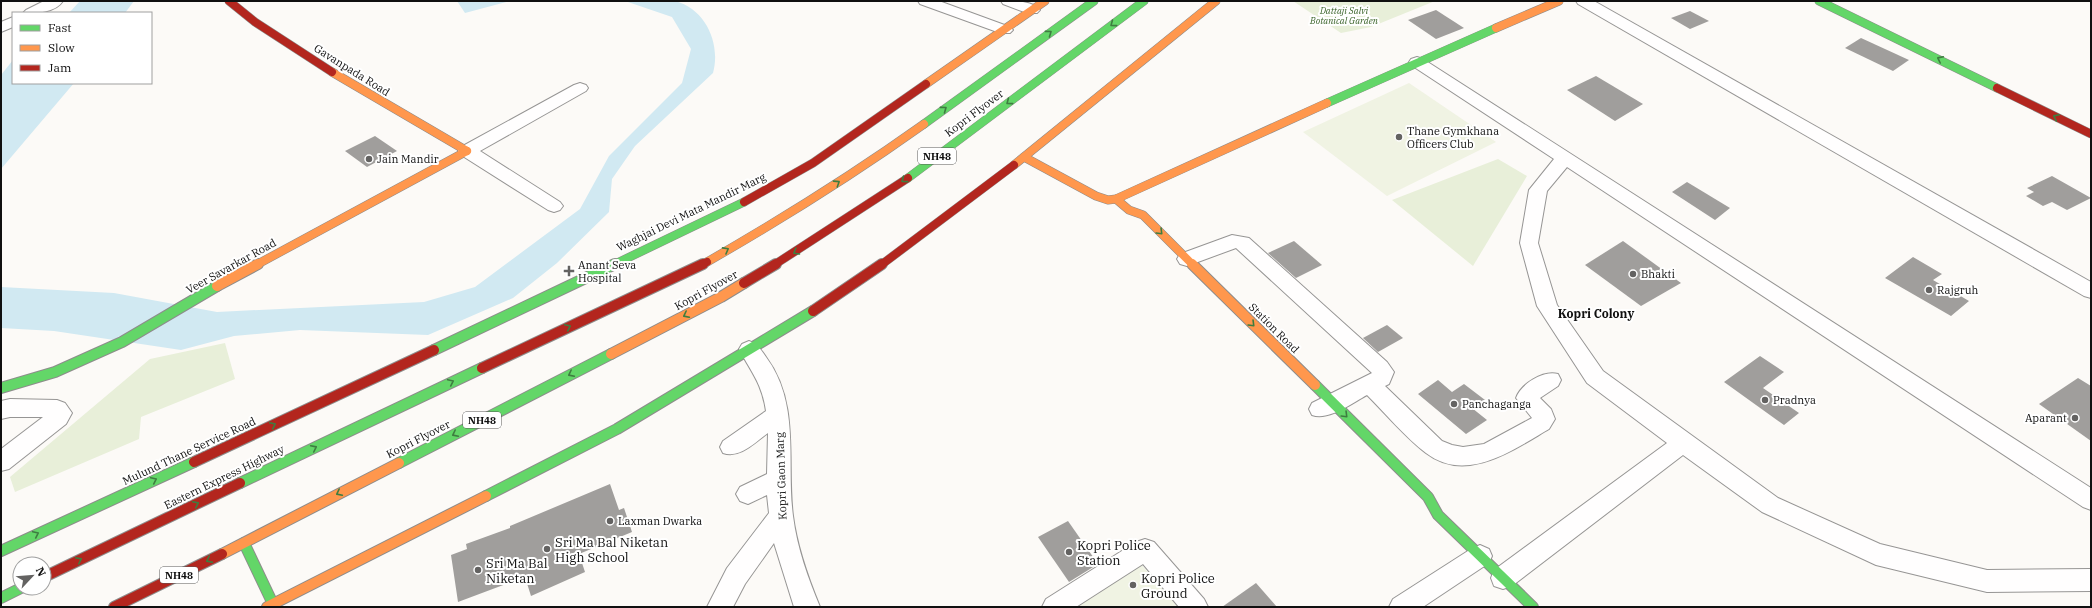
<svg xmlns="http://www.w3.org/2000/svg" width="2092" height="608" font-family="'IBM Plex Serif',serif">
<rect width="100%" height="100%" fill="#fcfaf7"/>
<g fill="#e8efd9">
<path d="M1293,1h142l-64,26 -30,6z"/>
<path d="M1498,159l29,17 -54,90 -81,-66z"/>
<path d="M225,343l10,36 -94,38 -2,22 -124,53 -5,-15 140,-118z"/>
</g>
<g fill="#f0f3e3">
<path d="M1409,83l87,59 -109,54 -84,-64z"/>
<path d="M1140,563l38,44h-103z"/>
</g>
<g fill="#d1e9f2">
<path d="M80,1h54l-9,12h-56z"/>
<path d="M457,1h53l-45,12z"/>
<path d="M625,1c15,0 35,-1 50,0 31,8 46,43 38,72l-78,73 -23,33 -3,33 -52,51 -44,35 -85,37 -128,-5 -66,6 -53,14 -127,-19 -53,-3v-41l113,6 103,19 207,-10 51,-15 105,-78 29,-53 73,-73 9,-34 -19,-32z"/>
<path d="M13,60v23h61l-73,86v-94z"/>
</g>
<g fill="#a09e9c">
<path d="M1436,10l28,18 -28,11 -28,-19z"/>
<path d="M1690,11l19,10 -19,8 -19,-11z"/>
<path d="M1861,38l48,22 -16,11 -48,-23z"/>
<path d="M1596,76l47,28 -28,17 -48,-31z"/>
<path d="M375,136l22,15 -30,16 -22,-16z"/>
<path d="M2052,176l39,22 -24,12 -15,-8 -9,4 -17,-10 8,-4 -7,-4z"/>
<path d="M1687,182l43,26 -15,12 -43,-28z"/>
<path d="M1294,241l28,24 -26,13 -28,-25z"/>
<path d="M1623,241l58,42 -40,23 -56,-41z"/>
<path d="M1913,257l29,17 -9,6 36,21 -18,15 -66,-38z"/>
<path d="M1387,325l16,13 -25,14 -15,-14z"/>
<path d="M1760,356l24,16 -21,16 36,25 -15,12 -60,-43z"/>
<path d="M2078,378l13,8v55l-52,-37z"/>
<path d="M1438,380l14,12 12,-8 21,16 -13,8 15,12 -21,14 -48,-40z"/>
<path d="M610,484l9,26 5,-2 8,24 -53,22 6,18 -54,24 -6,-19 -67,25 -7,-47 16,-6 -1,-5 44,-16v-2z"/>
<path d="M1068,521l30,43 -29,18 -31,-45z"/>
<path d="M1256,583l21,24h-55z"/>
</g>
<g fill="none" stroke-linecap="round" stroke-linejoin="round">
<g stroke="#969594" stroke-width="2">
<g id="street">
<path d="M44,1h19c-8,12 -26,12 -40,12l3,-3z"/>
<path d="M918,1h21l71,26 3,3 -3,3h-10l-80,-29z"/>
<path d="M1001,1c11,0 31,-1 39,9l-3,3h-10l-24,-9z"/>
<path d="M1576,1h18l497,281v16l-7,-2 -506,-292z"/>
<path d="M13,17v10l-12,5v-10z"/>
<path d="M1417,57l6,2 668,429v22l-8,-3 -516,-340 -20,24 -9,52 19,62 46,66 175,127 102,46 107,26 104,-1v22l-104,1 -111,-27 -114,-53 -79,-57 -171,131 -9,3 -9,-3 -3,-8 3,-8 173,-127 -80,-60 -50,-77 -17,-63 9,-53 25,-31 -143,-94 -2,-3 2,-3z"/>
<path d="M580,83l6,2 2,3 -2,3 -106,60 80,51 3,4 -3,4 -6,2 -6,-2 -87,-55 -3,-4 3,-4 113,-62z"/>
<path d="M1232,235l17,3 138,124 7,10 -5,12 -4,2 57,55 10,4 11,2 21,-3 48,-26 -16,-20c5,-14 27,-28 42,-24l3,6 -3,6 -18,12 11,11 4,10 -6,10c-36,21 -83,55 -123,24 -20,-15 -41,-40 -59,-58 -15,8 -38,26 -55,20l-3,-6 3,-6 60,-30 -136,-125 -49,18 -7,-2 -3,-5 3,-5z"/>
<path d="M749,341c9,3 12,9 17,16 35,47 20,106 27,159 4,32 15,62 27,91h-26l-20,-64 -29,41 -12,23h-26l20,-39 42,-55 -2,-18 -19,9 -8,-3 -4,-7 4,-7 27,-13 1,-41c-13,9 -28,26 -45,20l-3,-6 3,-6 43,-30c-4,-28 -15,-39 -27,-62l3,-5z"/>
<path d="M10,399l47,1 8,3 7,10 -6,11 -57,45 -8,2v-22l42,-32h-33l-9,2v-18z"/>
<path d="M1145,539l9,3 50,57 4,8h-29l-36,-43 -67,43h-34l4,-8 90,-57z"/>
<path d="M1480,545l9,4 3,7 -3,7 -66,44h-34l4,-8 78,-50z"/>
</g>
</g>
<g stroke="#8d8c8b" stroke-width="9">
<g id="fast-far1">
<path d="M1819,1l178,87"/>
<path d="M1327,103l169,-75"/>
<path d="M924,124l170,-123"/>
<path d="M908,178l236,-177"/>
<path d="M613,265l131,-63"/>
</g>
</g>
<g stroke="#8d8c8b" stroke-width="12">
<g id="fast">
<path d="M434,350l181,-86"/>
<path d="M1315,385l113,112 10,18 95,92"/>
<path d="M1,388l54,-16 67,-30 95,-56"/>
<path d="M399,463l212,-109"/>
<path d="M240,483l242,-115"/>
<path d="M486,496l131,-67 196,-118"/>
<path d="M244,543l29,61"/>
<path d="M1,551l193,-89"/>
<path d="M1,598l20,-10"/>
</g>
</g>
<g stroke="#8d8c8b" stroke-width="9">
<g id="slow-far1">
<path d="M1496,28l63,-27"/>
<path d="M332,72l135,79"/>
<path d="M926,84l119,-83"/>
<path d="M1024,157l72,39 12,4 8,-1 211,-96"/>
<path d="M1014,165l202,-164"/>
<path d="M1116,199l13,11 14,5 50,50"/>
<path d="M707,262c75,-43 147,-88 217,-138"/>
<path d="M256,265l211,-114"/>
</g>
</g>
<g stroke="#8d8c8b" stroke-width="12">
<g id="slow">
<path d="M1192,264l123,121"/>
<path d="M217,286l41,-22"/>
<path d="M611,354l110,-57 23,-14"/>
<path d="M222,554l177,-91"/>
<path d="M267,607l219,-111"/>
</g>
</g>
<g stroke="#8d8c8b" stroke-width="9">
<g id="jam-far1">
<path d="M229,1l26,21 77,50"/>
<path d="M1997,88l94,46"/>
<path d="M744,202l69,-39 113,-79"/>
<path d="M701,265l6,-3"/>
<path d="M774,265l134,-87"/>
<path d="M881,265l133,-100"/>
</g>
</g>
<g stroke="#8d8c8b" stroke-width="12">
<g id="jam">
<path d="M744,283l32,-19"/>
<path d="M813,311l69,-47"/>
<path d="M482,368l221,-104"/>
<path d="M194,462l240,-112"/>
<path d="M44,577l196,-94"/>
<path d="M114,607l108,-53"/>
</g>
</g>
<use href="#street" fill="#fffefe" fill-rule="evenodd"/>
<use href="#fast-far1" stroke="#63d668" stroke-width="8"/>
<use href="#fast" stroke="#63d668" stroke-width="10"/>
<use href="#slow-far1" stroke="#ff974d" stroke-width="8"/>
<use href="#slow" stroke="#ff974d" stroke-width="10"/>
<use href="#jam-far1" stroke="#b3261e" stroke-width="8"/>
<use href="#jam" stroke="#b3261e" stroke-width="10"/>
</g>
<defs><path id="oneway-chevron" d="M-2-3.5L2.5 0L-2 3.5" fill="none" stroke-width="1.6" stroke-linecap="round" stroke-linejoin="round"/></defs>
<g stroke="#3e7d40">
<use href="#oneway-chevron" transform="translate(1113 24) rotate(143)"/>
<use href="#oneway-chevron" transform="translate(1049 33) rotate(-36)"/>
<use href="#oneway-chevron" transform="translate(1940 59) rotate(-154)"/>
<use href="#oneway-chevron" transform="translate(1009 102) rotate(143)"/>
<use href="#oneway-chevron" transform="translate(944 109) rotate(-36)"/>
<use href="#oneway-chevron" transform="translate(2056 117) rotate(-154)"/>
<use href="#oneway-chevron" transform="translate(904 180) rotate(144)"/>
<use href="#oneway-chevron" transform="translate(837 183) rotate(-33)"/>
<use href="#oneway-chevron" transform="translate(1160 232) rotate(45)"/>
<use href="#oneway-chevron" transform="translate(726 250) rotate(-29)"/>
<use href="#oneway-chevron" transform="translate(796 252) rotate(149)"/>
<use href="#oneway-chevron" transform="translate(686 315) rotate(153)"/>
<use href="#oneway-chevron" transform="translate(1252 324) rotate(45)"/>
<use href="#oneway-chevron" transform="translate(568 327) rotate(-25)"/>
<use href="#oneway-chevron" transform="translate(571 374) rotate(153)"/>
<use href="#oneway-chevron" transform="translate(451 382) rotate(-25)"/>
<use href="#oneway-chevron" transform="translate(1345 415) rotate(45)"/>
<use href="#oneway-chevron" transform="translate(273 425) rotate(-25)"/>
<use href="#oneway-chevron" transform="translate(455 434) rotate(153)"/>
<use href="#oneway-chevron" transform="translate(314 448) rotate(-26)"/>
<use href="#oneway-chevron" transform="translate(154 480) rotate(-25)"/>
<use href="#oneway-chevron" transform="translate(339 493) rotate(153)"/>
<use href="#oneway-chevron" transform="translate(196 504) rotate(-26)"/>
<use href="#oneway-chevron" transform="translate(36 534) rotate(-25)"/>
<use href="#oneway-chevron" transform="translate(79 560) rotate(-26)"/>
<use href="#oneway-chevron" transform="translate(209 560) rotate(154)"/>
</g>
<g fill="#636261" stroke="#fff" stroke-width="1.5">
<circle cx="1399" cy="137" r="4"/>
<circle cx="369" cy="159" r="4"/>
<path d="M567 265h4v4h4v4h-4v4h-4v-4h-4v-4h4z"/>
<circle cx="1633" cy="274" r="4"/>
<circle cx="1929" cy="290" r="4"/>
<circle cx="1765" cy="400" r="4"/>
<circle cx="1454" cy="404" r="4"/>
<circle cx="2075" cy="418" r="4"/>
<circle cx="610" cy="521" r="4"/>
<circle cx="547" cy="549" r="4"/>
<circle cx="1069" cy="552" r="4"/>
<circle cx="478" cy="570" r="4"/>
<circle cx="1133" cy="585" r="4"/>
</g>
<g text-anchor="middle" stroke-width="4" stroke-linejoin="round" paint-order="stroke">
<g font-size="9" font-style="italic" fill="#386227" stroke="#fff">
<text x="1344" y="14">Dattaji Salvi<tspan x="1344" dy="10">Botanical Garden</tspan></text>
</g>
<g fill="#fff" stroke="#585858" stroke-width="1">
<rect x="918" y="148" width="38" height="16" rx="3"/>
<rect x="463" y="412" width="38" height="16" rx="3"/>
<rect x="160" y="567" width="38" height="16" rx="3"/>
</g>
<g font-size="10" font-weight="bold" fill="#101010">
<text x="937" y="160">NH48</text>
<text x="482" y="424">NH48</text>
<text x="179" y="579">NH48</text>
</g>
<g font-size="11" fill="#101010" stroke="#fff">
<text transform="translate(352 70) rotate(32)" y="4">Gavanpada Road</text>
<text transform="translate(974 113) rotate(-37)" y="4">Kopri Flyover</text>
<text transform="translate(691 212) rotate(-26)" y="4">Waghjai Devi Mata Mandir Marg</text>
<text transform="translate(231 266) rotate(-29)" y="4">Veer Savarkar Road</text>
<text transform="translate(706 290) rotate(-29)" y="4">Kopri Flyover</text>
<text transform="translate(1274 328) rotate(45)" y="4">Station Road</text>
<text transform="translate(418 439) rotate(-27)" y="4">Kopri Flyover</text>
<text transform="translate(189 451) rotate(-25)" y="4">Mulund Thane Service Road</text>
<text transform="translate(781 476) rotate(-92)" y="4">Kopri Gaon Marg</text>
<text transform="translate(224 477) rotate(-26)" y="4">Eastern Express Highway</text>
</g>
<g font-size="11" fill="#101010" stroke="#fff" text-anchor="start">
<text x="1407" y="135">Thane Gymkhana<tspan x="1407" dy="13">Officers Club</tspan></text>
<text x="377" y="163">Jain Mandir</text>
<text x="578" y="269">Anant Seva<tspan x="578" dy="13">Hospital</tspan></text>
<text x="1641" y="278">Bhakti</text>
<text x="1937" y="294">Rajgruh</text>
<text x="1773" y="404">Pradnya</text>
<text x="1462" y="408">Panchaganga</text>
<text x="2067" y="422" text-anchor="end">Aparant</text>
<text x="618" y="525">Laxman Dwarka</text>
</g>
<g font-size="12" font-weight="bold" fill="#101010" stroke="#fff">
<text x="1596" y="318">Kopri Colony</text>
</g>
<g font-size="13" fill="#101010" stroke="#fff" text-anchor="start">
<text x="555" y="547">Sri Ma Bal Niketan<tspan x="555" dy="15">High School</tspan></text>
<text x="1077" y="550">Kopri Police<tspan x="1077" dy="15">Station</tspan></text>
<text x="486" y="568">Sri Ma Bal<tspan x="486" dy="15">Niketan</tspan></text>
<text x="1141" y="583">Kopri Police<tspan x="1141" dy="15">Ground</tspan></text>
</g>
</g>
<rect width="2092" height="608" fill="none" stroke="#101010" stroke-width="4"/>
<rect x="12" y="12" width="140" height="72" fill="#ffffff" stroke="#9f9f9f"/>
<rect x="20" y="25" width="20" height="6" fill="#63d668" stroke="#9f9f9f"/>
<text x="48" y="32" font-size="12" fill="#101010">Fast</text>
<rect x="20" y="45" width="20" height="6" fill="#ff974d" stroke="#9f9f9f"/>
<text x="48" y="52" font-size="12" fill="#101010">Slow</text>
<rect x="20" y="65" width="20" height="6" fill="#b3261e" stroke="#9f9f9f"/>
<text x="48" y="72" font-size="12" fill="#101010">Jam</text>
<g transform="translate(32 576) rotate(64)"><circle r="19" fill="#ffffff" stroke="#9f9f9f"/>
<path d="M0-3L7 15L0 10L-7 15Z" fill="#636261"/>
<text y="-6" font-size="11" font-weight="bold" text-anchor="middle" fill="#101010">N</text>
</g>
</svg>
